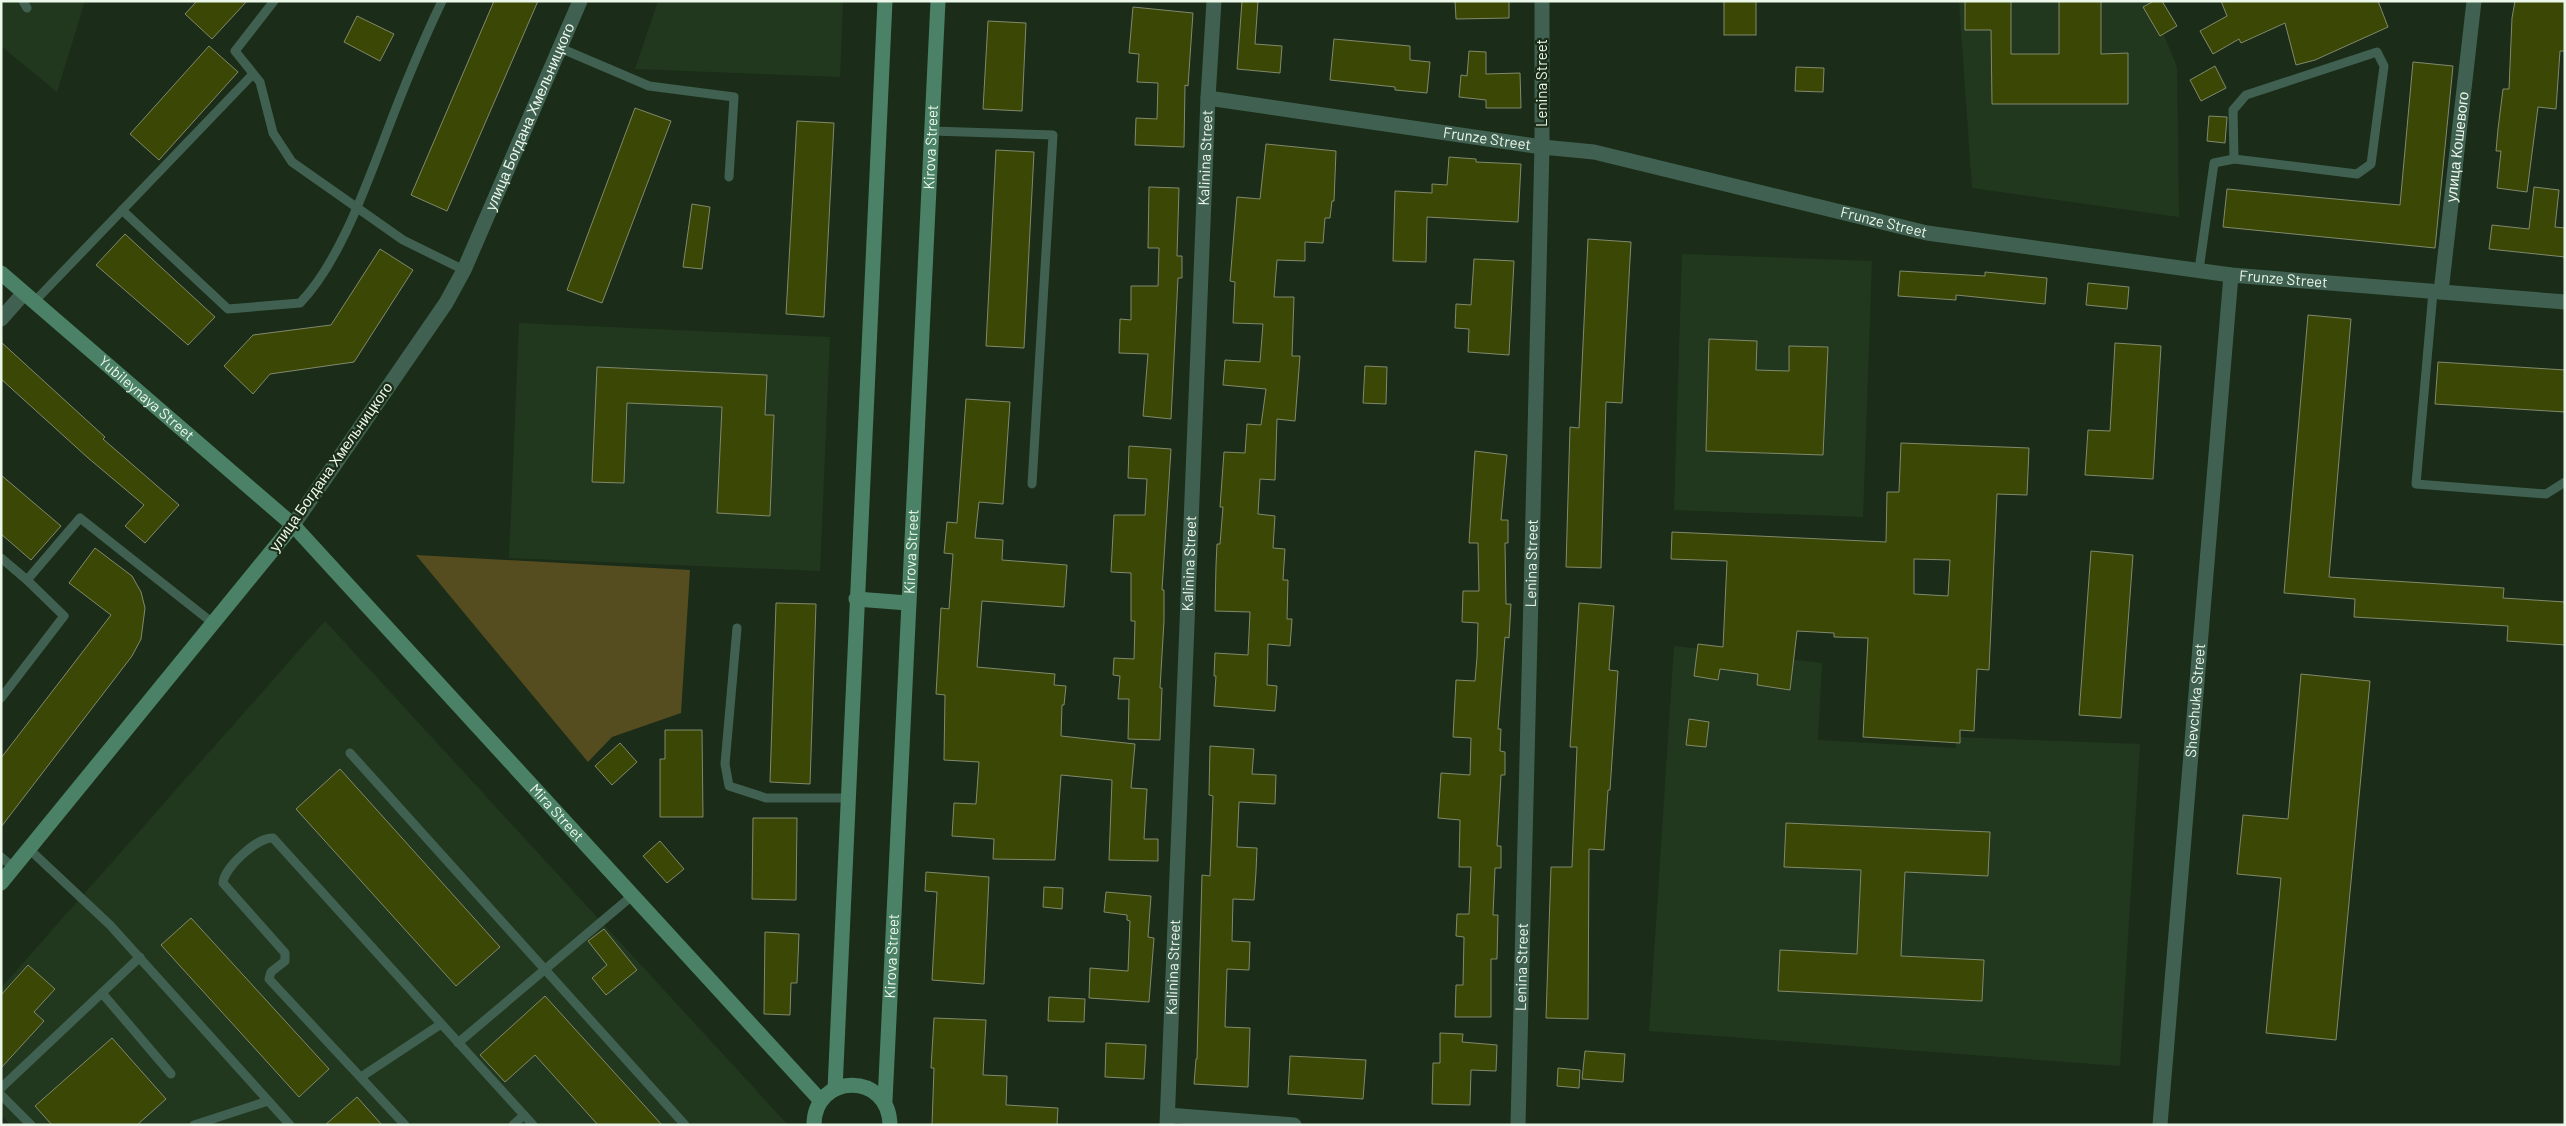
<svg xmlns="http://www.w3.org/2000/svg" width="2566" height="1126" font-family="Barlow,sans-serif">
<rect width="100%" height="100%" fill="#1b2d18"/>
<g fill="#22381e">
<path d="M1,1h84l-28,91 -56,-46z"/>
<path d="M658,1h185l-3,76 -205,-8z"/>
<path d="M1959,1h191l27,66 2,150 -207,-29z"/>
<path d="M1682,254l190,7 -9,256 -189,-7z"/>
<path d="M519,323l311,14 -10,234 -311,-13z"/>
<path d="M325,621l463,504h-777l-10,-10v-127z"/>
<path d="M1674,646l148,17 -4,77 138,8v-11l184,7 -20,322 -471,-35z"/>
</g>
<path fill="#554d20" d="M416,555l274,15 -9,143 -69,24 -24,25z"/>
<g fill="#3b4705" stroke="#81896c" fill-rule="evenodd">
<path d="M197,1h50l-35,38 -27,-25z"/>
<path d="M494,1h44l-91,210 -36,-16z"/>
<path d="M1242,1h16l-3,43 27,2 -2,27 -43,-4z"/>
<path d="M1455,1h54v17l-53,1z"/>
<rect x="1724" y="1" width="32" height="34"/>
<path d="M1965,1h46v53h48v-53h42v53l27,-1v51h-136l-1,-74h-26z"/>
<path d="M2154,1h8l15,25 -17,10 -17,-29z"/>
<path d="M2221,1h157l10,26 -73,33 -19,5 -11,-42 -44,20 -2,-4 -26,15 -13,-23 27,-15z"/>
<path d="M2515,1h50v50h-5l-4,58 -18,-2 -11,85 -30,-4 4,-37h-5l2,-22 5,-40h6l3,-71z"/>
<path d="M1133,7l60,6 -5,73 -3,-1 -1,62 -49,-2 1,-27 21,1 1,-36 -21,-1 2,-28 -10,-1z"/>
<path d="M357,16l37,18 -14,27 -36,-19z"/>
<path d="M988,21l38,2 -4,88 -39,-2z"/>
<path d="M1334,39l76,7v14l20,2 -3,31 -32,-3v-3l-65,-7z"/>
<path d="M209,46l29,26 -79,88 -29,-26z"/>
<path d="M1469,51l17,1v22l34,-1 1,35h-35v-8l-27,-3 2,-22 6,1z"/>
<path d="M2413,62l40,4 -18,182 -212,-21 4,-38 173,16z"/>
<path d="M2215,66l11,22 -25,13 -11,-21z"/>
<path d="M1796,67l28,1 -1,24 -28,-1z"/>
<path d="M635,108l36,13 -69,182 -35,-13z"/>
<path d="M2209,116l18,1 -2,26 -18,-2z"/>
<path d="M797,121l37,2 -10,194 -38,-3z"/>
<path d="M1266,144l70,7 -2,50h-2l-2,17h-5l-2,25 -18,-1v19l-28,-1 -3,37h20l-2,59h8l-5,65 -18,-2 -2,61 -15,-1 -2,35 17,2 -2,32 12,1 -2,31h5l-1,39h5l-2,27 -22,-2 -1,41 10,1 -2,25 -61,-5 2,-30h-2l1,-23 33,2 2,-43 -35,-1 1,-46 1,-21h3l3,-37h-3l4,-55 21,1 2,-29 14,1 5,-36 -43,-4 2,-25 35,2 3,-38 -30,-1 2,-41 -5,-1 7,-84 23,2z"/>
<path d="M996,150l38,2 -10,196 -38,-2z"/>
<path d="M1449,157l27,2v3l45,2 -3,58 -91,-5 -1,45 -33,-1 2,-70 37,2v-9l15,1z"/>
<path d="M1149,187l30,1 -2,68h5v22h-4l-7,141 -28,-3 5,-62 -29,-1 1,-34 11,1v-34h27l1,-38h-11z"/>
<path d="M2534,187l25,3 -4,37 10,1v29l-76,-8 3,-24 37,4z"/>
<path d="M692,204l18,3 -8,62 -19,-2z"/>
<path d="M125,234l90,83 -27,28 -92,-80z"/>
<path d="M1588,239l43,3 -9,161 -16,-1 -5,166 -35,-1 4,-140 9,1z"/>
<path d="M380,249l33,21 -59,92 -84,12 -17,20 -29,-28 29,-31 78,-10z"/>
<path d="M1474,259l40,2 -5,94 -41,-3 1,-23 -14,-1 1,-24 15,1z"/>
<path d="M1900,271l85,5v-4l62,6 -2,26 -89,-9v5l-58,-4z"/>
<path d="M2088,283l41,4 -2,22 -41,-4z"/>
<path d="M2308,315l43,4 -22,258 175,11 -1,10 62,4v43l-58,-4 1,-15 -154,-9 1,-18 -71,-6z"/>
<path d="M1709,339l48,2 -1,29 33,1v-25l39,1 -5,108 -117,-4z"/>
<path d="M1,342l104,95 -2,2 76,66 -34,38 -20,-17 19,-21 -57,-48 -86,-78z"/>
<path d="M2115,343l46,3 -8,133 -68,-4 3,-45 22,1z"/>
<path d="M2438,362l127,8v42l-130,-8z"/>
<path d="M1365,366l22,1 -1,37 -23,-1z"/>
<path d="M597,367l170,8 -2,40h9l-4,101 -53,-3 5,-106 -95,-4 -3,80 -32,-1z"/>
<path d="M966,399l44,3 -7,102 -24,-2 -4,36 28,2 -1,20 65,5 -3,42 -82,-6 -5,66 78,7 -1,11 12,1 -2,19h-2l-1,31 74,8 -4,44 16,1 -3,50h14v22l-49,-1 3,-80 -51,-5 -6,85 -62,-1 1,-20 -42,-3 2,-33 22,1 3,-42 -35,-2 1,-65 -9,-1 5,-86 8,1 4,-55 -9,-1 3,-31 10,1z"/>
<path d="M1901,443l128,5 -2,47 -30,-1 -8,176 -12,-1 -3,62 -14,-1v13l-97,-6 5,-99 -34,-1v-4l-37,-2 -7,59 -33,-5 1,-11 -38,-5 -2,11 -24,-4 4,-32 25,3 4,-86 -56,-2 1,-27 214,10 1,-50h12zM1914,559l36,1 -2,36 -34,-2z"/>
<path d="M1129,446l42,3 -9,141h2v31l-4,67h2l-2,52 -32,-1 1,-40h-11l2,-23 -7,-1 1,-17 20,1 1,-38h-4v-48l-20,-1 3,-57h31l2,-36 -19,-1z"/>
<path d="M1475,451l32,4 -6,65h7v23h-3l1,61h5l-2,34 -4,-1 -7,92h3l-1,22 5,1v23h-4l-4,71h4v22h-6l-2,47h5l-1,44h-6v58h-36l1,-32h7l1,-48 -8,-1 1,-22h12l2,-47h-12l1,-47 -22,-2 3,-45 29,2 1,-37 -18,-1 3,-57 19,1 2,-24 1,-34 -16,-1 1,-31h16l-1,-48h-9z"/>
<path d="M1,475l60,51 -30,34 -30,-26z"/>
<path d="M95,548l37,28 9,16 4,16 -4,31 -9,17 -131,171v-69l110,-143 -42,-32z"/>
<path d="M2091,551l42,4 -12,163 -42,-3z"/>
<path d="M776,603l40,1 -6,180 -40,-2z"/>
<path d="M1579,603l35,3 -5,64 9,1 -8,119h-2l-4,60 -15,-1 -1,170 -42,-1 5,-151h21l5,-120h-7z"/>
<path d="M2301,674l69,7 -34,359 -70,-7 15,-155 -44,-4 6,-59 45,4z"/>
<path d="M1689,719l20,3 -3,25 -20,-2z"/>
<path d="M665,730h37l1,87h-43v-58h5z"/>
<path d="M620,743l17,19 -25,23 -17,-19z"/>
<path d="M1210,746l44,3 -2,25 24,1 -1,29 -36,-2 -2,45 20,1 -1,24 -2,28 -21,-1 -1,42 18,1 -1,28 -22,-1 -2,58 25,1 -2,59 -54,-3 2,-25h1l5,-184 8,1 3,-80 -4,-1z"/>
<path d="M340,769l160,178 -44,39 -160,-177z"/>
<path d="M753,818h44l-1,82 -44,-1z"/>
<path d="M1786,823l204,9 -2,44 -83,-4 -4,84 83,4 -2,41 -204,-10 2,-41 77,4 4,-84 -77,-3z"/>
<path d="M660,841l24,28 -17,14 -24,-27z"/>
<path d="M926,872l63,5 -5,107 -52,-4 5,-88 -12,-1z"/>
<path d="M1044,887l19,1 -1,21 -19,-2z"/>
<path d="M1106,892l45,4 -3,41 6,1 -5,64 -60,-4 1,-30 38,3 2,-50 -3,-1v-5l-23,-3z"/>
<path d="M191,918l138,151 -30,28 -138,-152z"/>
<path d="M604,929l33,41 -31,25 -14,-17 15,-13 -19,-24z"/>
<path d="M765,932l34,2 -2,49h-6l-1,32 -26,-1z"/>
<path d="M28,965l27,24 -21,23 10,9 -43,47v-73z"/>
<path d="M545,996l117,129h-64l-63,-70 -30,27 -25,-27z"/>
<path d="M1049,997l36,2 -1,23 -36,-1z"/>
<path d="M934,1018l52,2 -3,55 24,1 -1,29 52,3 -1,17h-125l2,-57h-3z"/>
<path d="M1440,1033l23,1 -1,8 35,3 -1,26 -25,-1 -1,35 -38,-1 1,-41h7z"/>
<path d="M112,1038l54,61 -29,26h-85l-17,-19z"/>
<path d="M1106,1043l40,2 -2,34 -39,-2z"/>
<path d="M1585,1051l40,3 -2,28 -41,-3z"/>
<path d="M1290,1056l76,4 -3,39 -75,-5z"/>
<path d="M1558,1068l22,2 -1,18 -22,-2z"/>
<path d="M357,1097l25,28h-57z"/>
</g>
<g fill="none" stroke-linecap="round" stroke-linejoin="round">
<g stroke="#406151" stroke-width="9">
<path d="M23,1l4,7"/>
<path d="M274,1l-39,50 25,31 13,51 19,29 111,78 61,30"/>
<path d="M560,48l89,38 85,11 -5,80"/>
<path d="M2377,52l7,14 -13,98 -14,10 -123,-15 -1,-49 13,-15z"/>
<path d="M932,131l121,4 -21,349"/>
<path d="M122,210l106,99 72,-6c39,-40 66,-117 86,-169 17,-45 35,-89 56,-133"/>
<path d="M2199,270l15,-107 20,-4"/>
<path d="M2433,292l-17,192 130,10 19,-12"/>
<path d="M34,302l219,-228"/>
<path d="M1,558l26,22"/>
<path d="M737,628l-12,136 4,22 37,12h82"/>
<path d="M1,698l63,-82 -37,-36 53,-62 134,106"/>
<path d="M350,753l335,372"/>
<path d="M29,849l81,76 180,200"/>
<path d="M1,857l13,11"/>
<path d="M102,993l69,81"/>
<path d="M458,1043l175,-148"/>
<path d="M361,1077l80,-53"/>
<path d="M1,1088l139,-131"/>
<path d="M1,1095l30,30"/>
<path d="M194,1125l74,-24"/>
<path d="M405,1125l-136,-146 2,-7 14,-11v-8l-62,-70c1,-15 34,-46 50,-45l260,287"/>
<path d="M513,1125l11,-10"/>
</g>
<g stroke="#406151" stroke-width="15">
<path id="s1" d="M1208,98l334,49 52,5 333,81 304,42 334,27"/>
<path id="s2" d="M2441,292l33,-291"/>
<path d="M1,319l23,-26"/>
<path id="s3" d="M293,525l153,-222 18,-33 116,-269"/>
<path d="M1168,1115l126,10"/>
<path id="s4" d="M1167,1125l41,-1027 6,-97"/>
<path id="s5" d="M1518,1125l24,-978v-146"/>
<path id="s6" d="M2160,1125l71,-850"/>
</g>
<g stroke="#4b8267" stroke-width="15">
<path id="s7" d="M1,273l292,252 528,576"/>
<path d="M856,599l52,4"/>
<path d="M1,883l292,-358"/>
<path d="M835,1089l50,-1088"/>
<path id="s8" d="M885,1101l53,-1100"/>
<path d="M814,1125c0,-52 75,-54 76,0"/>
</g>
</g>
<g text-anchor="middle" stroke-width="4.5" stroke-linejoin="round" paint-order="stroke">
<g font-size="15" fill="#ecf8ea" stroke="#1b2d18">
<text transform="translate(1542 83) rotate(-90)" y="5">Lenina Street</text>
<text dy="5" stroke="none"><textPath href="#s3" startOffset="474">улица Богдана Хмельницкого</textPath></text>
<text dy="5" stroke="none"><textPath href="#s1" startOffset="282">Frunze Street</textPath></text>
<text dy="5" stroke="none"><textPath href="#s8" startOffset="955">Kirova Street</textPath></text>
<text dy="5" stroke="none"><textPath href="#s2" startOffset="146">улица Кошевого</textPath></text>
<text dy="5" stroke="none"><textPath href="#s4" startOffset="968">Kalinina Street</textPath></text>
<text dy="5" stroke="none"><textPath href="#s1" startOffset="688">Frunze Street</textPath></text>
<text dy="5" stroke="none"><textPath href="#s1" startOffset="1092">Frunze Street</textPath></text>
<text dy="5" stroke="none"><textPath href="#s7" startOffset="192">Yubileynaya Street</textPath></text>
<text transform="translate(331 467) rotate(-55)" y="5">улица Богдана Хмельницкого</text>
<text dy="5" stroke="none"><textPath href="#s8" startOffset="550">Kirova Street</textPath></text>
<text dy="5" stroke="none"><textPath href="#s4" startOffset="562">Kalinina Street</textPath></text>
<text dy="5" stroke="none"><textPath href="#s5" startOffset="562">Lenina Street</textPath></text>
<text dy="5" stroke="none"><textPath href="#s6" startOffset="426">Shevchuka Street</textPath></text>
<text dy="5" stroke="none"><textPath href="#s7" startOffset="776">Mira Street</textPath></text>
<text dy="5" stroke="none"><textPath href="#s8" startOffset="145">Kirova Street</textPath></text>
<text dy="5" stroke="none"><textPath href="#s4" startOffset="158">Kalinina Street</textPath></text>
<text dy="5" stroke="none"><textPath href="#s5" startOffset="158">Lenina Street</textPath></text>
</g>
</g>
<rect width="2566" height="1126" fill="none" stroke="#ecf8ea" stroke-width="5"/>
</svg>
